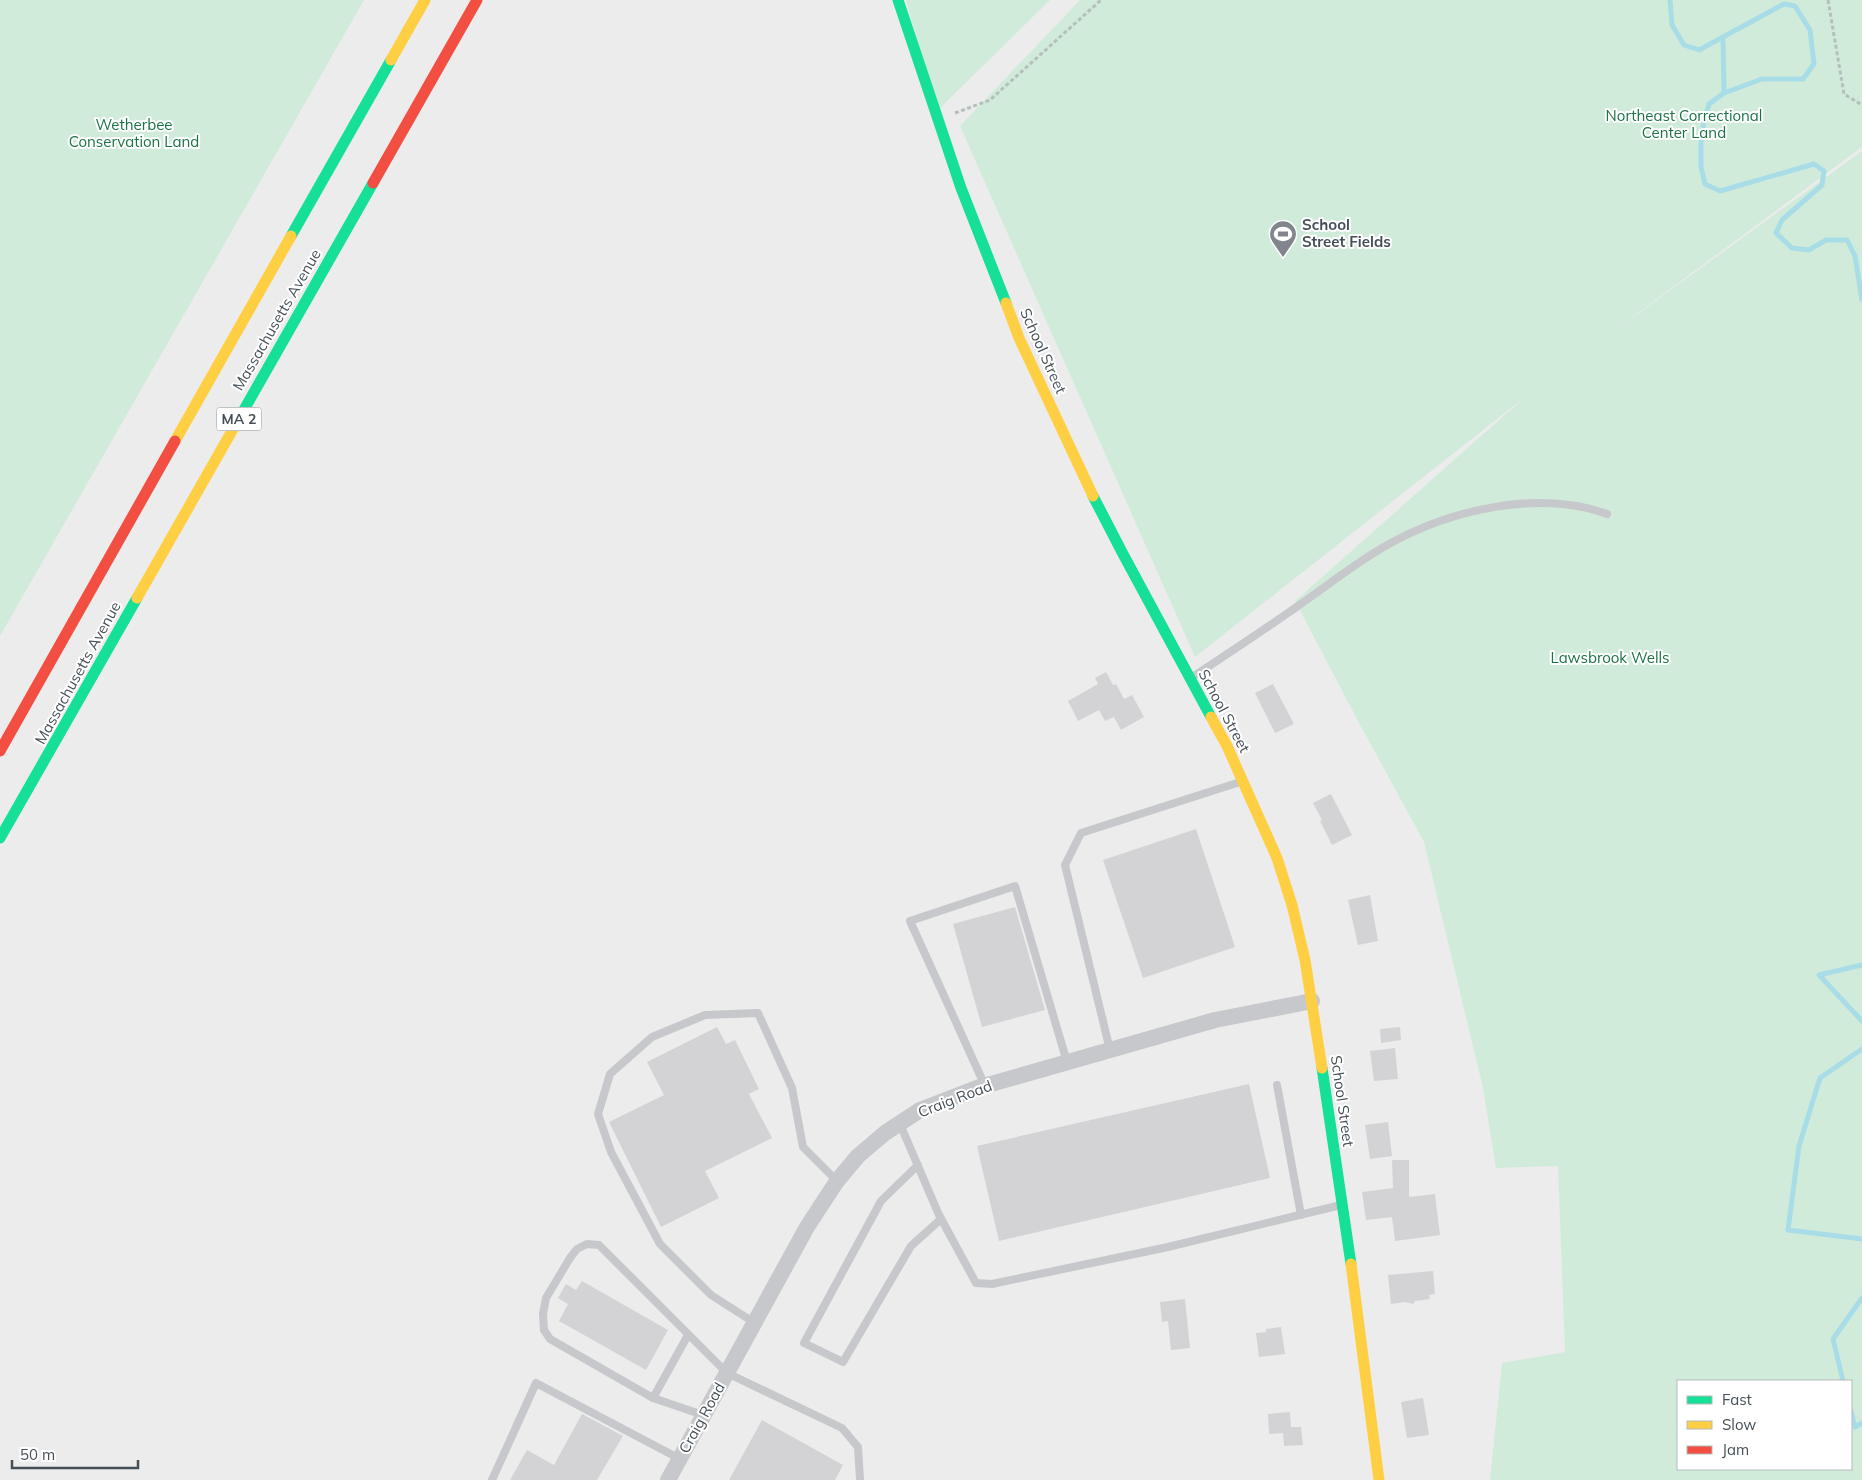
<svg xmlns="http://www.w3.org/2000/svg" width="1862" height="1480" font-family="Mulish,sans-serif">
<rect width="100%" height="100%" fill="#edecec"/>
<g fill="#d1ebda" fill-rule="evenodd">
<path d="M0,0h364l-364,636z"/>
<path d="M906,0h144l-113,111z"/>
<path d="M1080,0h782v147l-255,189 255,-185v1329h-372l12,-117 63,-11 -7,-186 -62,2 -13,-80 -59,-246 -66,-121 -63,-120 230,-204 -330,260 -235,-531zM1678,1381h173v88h-173z"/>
</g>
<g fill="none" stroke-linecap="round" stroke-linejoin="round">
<g stroke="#a8dde7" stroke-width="5">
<path d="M1670,0l2,25 12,20 15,5 85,-46 11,2 15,24 4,34 -11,15h-41l-38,14 -15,11 -5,17 -3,23v23l4,17 15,7 94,-27 10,7 -2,14 -40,35 -6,13 16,15 17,2 17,-10h21l8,16 7,44"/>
<path d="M1723,38l1,55"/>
<path d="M1862,965l-43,10 43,46"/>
<path d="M1862,1049l-42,29 -21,68 -11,84 74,9"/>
<path d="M1843,1381l-10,-42 29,-41"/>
<path d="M1851,1411l4,16 7,-4"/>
</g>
</g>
<g fill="#d3d3d5">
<path d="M1106,672l7,13 3,-1 8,15 8,-4 12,22 -23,13 -7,-13 -9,4 -6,-11 -21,11 -10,-20 30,-17 -3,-6z"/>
<path d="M1273,684l21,40 -19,9 -20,-40z"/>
<path d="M1331,794l21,41 -20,10 -12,-24 2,-1 -9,-17z"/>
<path d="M1196,829l39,118 -92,31 -40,-118z"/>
<path d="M1370,895l8,46 -20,4 -10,-45z"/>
<path d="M1015,907l30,103 -63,17 -29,-103z"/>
<path d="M717,1027l9,17 9,-4 24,49 -10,5 23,44 -67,33 14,27 -58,29 -52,-105 55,-27 -17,-33z"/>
<path d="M1400,1027l1,13 -20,3 -1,-14z"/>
<path d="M1395,1048l3,31 -24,2 -4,-30z"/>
<path d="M1249,1084l21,94 -271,63 -22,-95z"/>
<path d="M1388,1122l4,34 -22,3 -5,-34z"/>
<path d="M1392,1160h17v37l26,-3 5,41 -45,6 -3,-24 -26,3 -4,-28 31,-4z"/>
<path d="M1433,1271l2,23 -6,1 1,4 -15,2 -2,3 -8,-2 -14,2 -3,-29z"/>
<path d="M582,1281l86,49 -22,40 -87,-49 9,-17 -10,-6 8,-14 10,6z"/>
<path d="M1185,1299l5,49 -19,2 -3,-29 -6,1 -2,-20z"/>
<path d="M1281,1327l4,27 -26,3 -3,-24 10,-1v-3z"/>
<path d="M1423,1398l6,37 -22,3 -6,-36z"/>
<path d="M1290,1412l1,15h10l2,18 -19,1 -1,-13 -14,1 -1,-20z"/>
<path d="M582,1414l41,22 -26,44h-87l17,-30 27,15z"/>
<path d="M762,1420l81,45 -8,15h-106z"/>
</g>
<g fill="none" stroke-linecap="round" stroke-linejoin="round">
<g stroke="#b4c0bc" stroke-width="3" stroke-dasharray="4 2.5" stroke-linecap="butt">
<path d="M1828,0l16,94 18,11"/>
<path d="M955,113l35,-13 111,-100"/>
</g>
<g stroke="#c6c8cb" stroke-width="8">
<path d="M1191,678c35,-23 70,-46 104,-70 31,-21 61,-46 94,-64 61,-34 150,-55 218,-30"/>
<path d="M1110,1050l-45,-185 16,-32 159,-51"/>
<path d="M1277,1085l24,130"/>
<path d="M985,1086l-75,-165 105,-35 52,176"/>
<path d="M900,1124l39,91 37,68 16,1 176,-37 173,-42"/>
<path d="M918,1165l-37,36 -77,142 39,19 68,-116 30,-27"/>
<path d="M755,1323l-44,-28 -51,-51 -49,-92 -13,-38 12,-40 42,-37 53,-22 53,-2 34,75 11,59 34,34"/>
<path d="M653,1398l35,-63"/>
<path d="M703,1415l-50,-17 -103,-59 -6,-9 -1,-16 3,-16 24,-40 7,-9 10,-5 12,1 128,128 115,55 16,19 2,33"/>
<path d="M492,1480l44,-97 144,76"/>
</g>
<path stroke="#c6c8cb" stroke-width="16" d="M668,1480l139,-253 30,-46 21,-25 27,-23 35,-23 57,-22 238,-68 97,-19"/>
<g stroke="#16e098" stroke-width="11">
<path d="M898,0l63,188 45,115"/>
<path d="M291,236l100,-176"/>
<path d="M237,422l136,-239"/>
<path d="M1093,496l30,58 88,163"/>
<path d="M0,838l137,-240"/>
<path d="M1322,1068l29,196"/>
</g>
<g stroke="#ffcf43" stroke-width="11">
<path d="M391,60l34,-60"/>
<path d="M1006,303l13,35 74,158"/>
<path d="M175,441l116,-205"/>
<path d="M137,598l100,-176"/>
<path d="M1211,717l16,29 50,112 15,47 13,55 17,108"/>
<path d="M1351,1264l28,216"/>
</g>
<g stroke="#f24e42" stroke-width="11">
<path d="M373,183l104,-183"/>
<path d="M0,751l175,-310"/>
</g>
</g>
<defs>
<g id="stadium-pin" transform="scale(1.4375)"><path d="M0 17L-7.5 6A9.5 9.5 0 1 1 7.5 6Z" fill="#80868b" stroke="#fff"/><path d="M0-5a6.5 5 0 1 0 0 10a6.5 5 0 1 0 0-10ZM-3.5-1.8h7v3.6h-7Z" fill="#fff"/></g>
</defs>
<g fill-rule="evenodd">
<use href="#stadium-pin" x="1283" y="234"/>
</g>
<g text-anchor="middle" stroke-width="4" stroke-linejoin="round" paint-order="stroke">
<rect fill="#fff" stroke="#7d8489" stroke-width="1" x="216.5" y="407.5" width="45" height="23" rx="4"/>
<g font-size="14" font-weight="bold" fill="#454f57">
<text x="239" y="424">MA 2</text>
</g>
<g font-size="15" fill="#1b7344" stroke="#fff">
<text x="1684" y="121">Northeast Correctional<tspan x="1684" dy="17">Center Land</tspan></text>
<text x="134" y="130">Wetherbee<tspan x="134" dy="17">Conservation Land</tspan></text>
<text x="1610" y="663">Lawsbrook Wells</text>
</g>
<g font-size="15" font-weight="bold" fill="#454f57" stroke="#fff" text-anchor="start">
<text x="1302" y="230">School<tspan x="1302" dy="17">Street Fields</tspan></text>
</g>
<g font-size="15" fill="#454f57" stroke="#fff">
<text transform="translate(277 320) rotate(-60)" y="5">Massachusetts Avenue</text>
<text transform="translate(1043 351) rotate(66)" y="5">School Street</text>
<text transform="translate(78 673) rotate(-61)" y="5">Massachusetts Avenue</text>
<text transform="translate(1224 711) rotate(62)" y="5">School Street</text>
<text transform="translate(955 1099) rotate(-21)" y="5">Craig Road</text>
<text transform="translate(1342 1101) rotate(82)" y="5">School Street</text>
<text transform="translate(702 1418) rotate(-61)" y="5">Craig Road</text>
</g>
</g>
<rect x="1677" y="1380" width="175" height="90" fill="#ffffff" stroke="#b5b9bc"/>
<rect x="1687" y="1396" width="25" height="8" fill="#16e098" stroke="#b5b9bc"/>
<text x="1722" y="1405" font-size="15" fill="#454f57">Fast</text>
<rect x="1687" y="1421" width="25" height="8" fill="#ffcf43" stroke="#b5b9bc"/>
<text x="1722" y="1430" font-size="15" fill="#454f57">Slow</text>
<rect x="1687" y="1446" width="25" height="8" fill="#f24e42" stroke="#b5b9bc"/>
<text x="1722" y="1455" font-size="15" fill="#454f57">Jam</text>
<path d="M12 1460v8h126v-8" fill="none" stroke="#454f57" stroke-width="2.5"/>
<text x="20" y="1460" font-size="15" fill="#454f57" stroke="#ffffff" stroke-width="4" paint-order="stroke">50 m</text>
</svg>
